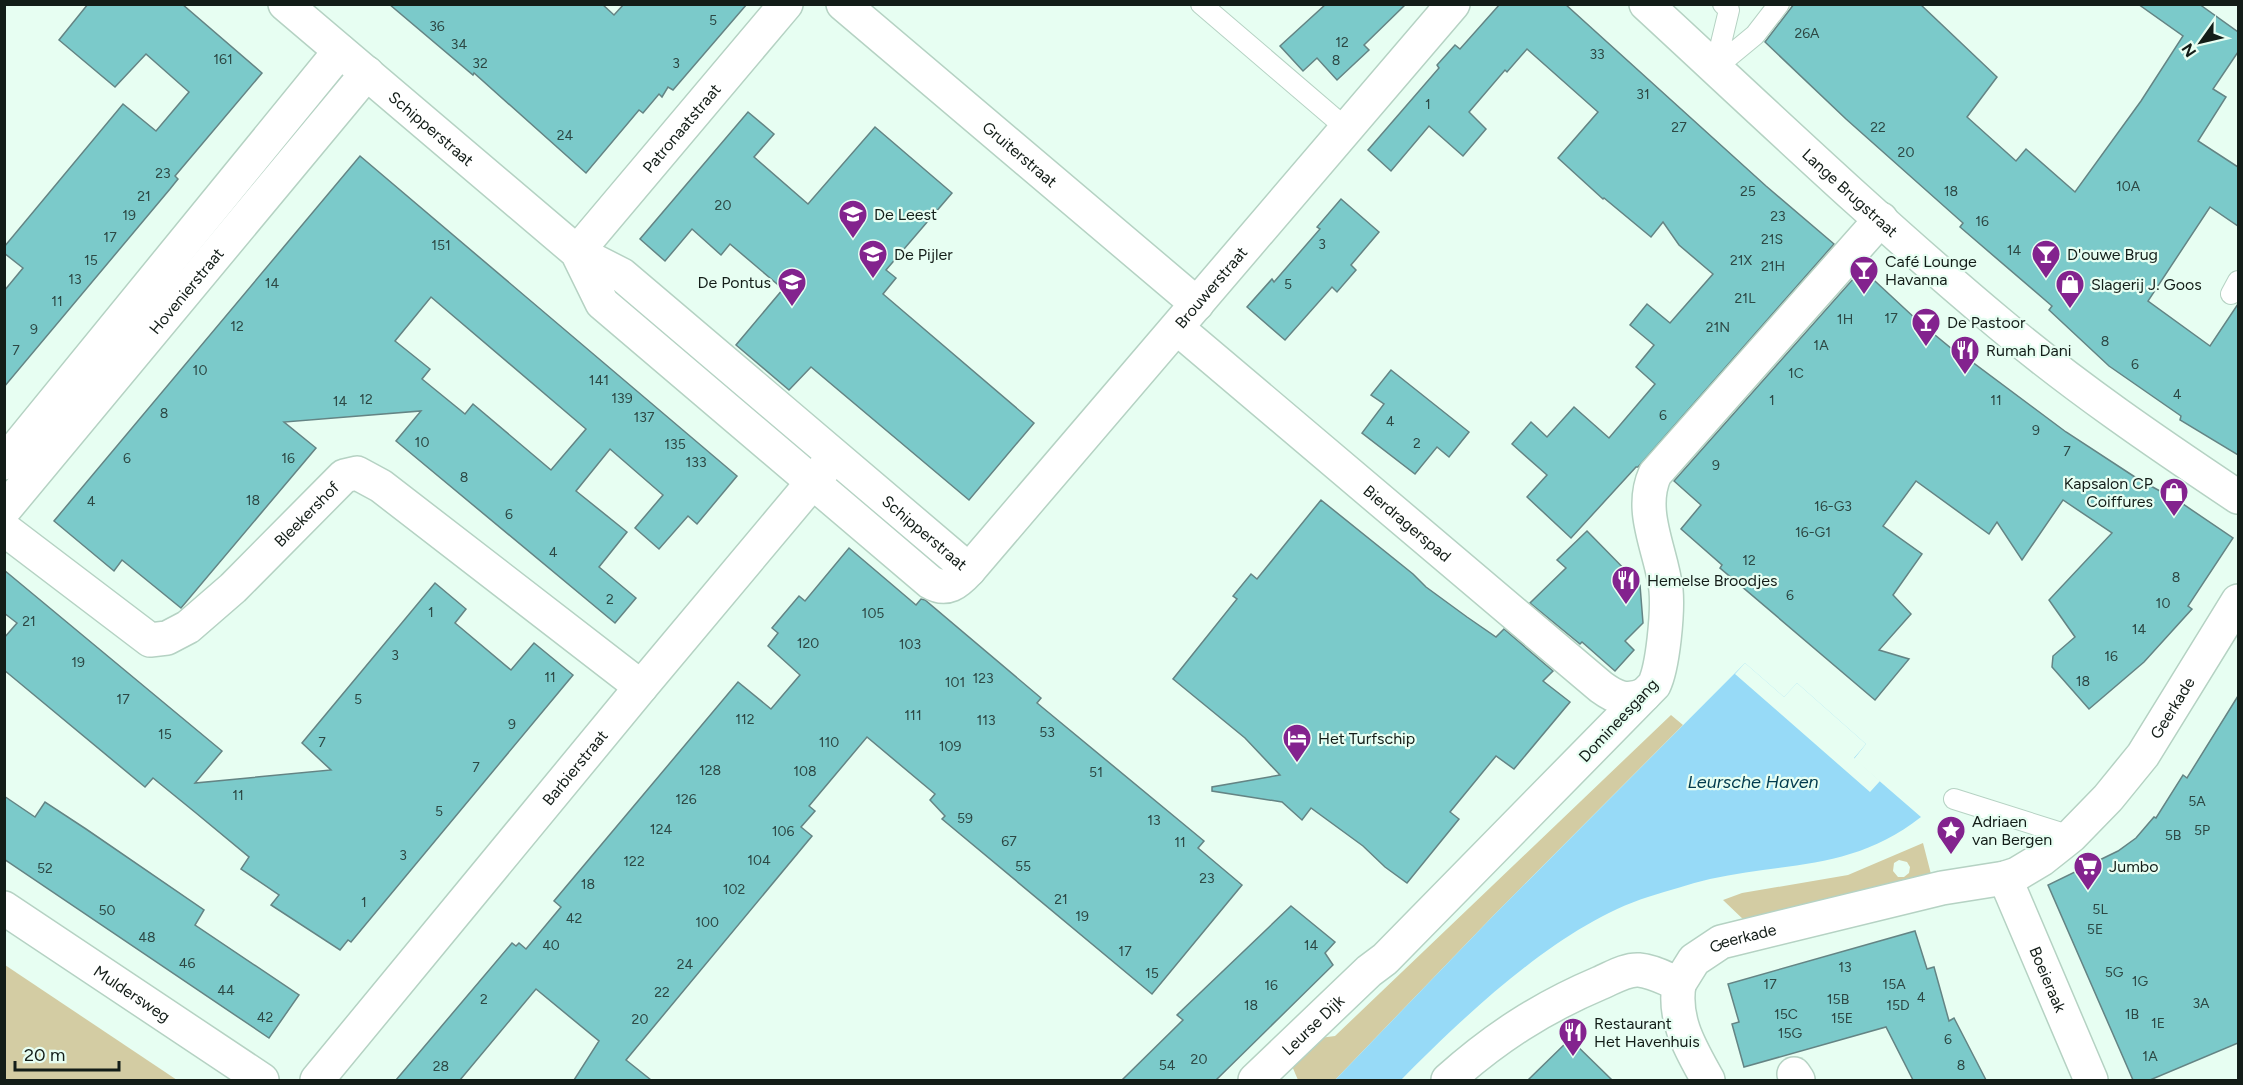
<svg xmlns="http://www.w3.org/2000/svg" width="2243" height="1085" font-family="Figtree,sans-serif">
<rect width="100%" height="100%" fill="#e7fef2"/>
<g fill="#d3cca3" fill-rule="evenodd">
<path d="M1671,715l12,10 -189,190 -159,165h-37l-6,-14 28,-28 15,-2z"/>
<path d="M1923,843l9,35 -186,44 -23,-22 19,-7 106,-18zM1899,860l8,2 3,5 -1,6 -5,4h-6l-5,-6 1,-8z"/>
<path d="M5,965l172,115h-172z"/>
</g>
<path fill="#97daf7" d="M1745,663l39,34 13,-14 69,61 -12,15 67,58c-67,53 -133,45 -211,62 -21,5 -42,12 -62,18 -87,27 -184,119 -247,183h-66l159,-165z"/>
<path fill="#e7fef2" d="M1745,663l39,34 13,-14 69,61 -12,14 26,23 -10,11 -135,-118z"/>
<g fill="#7bcaca" stroke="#648484" stroke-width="1.5" fill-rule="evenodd">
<path d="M88,4h94l80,69 -87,103 3,3 -8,10 -166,198v-96l19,-23 -19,-15v-6l119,-143 33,27 33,-39 -43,-38 -31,33 -56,-47z"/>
<path d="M389,4h213l12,11 10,-11h123l-74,86 -5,-3 -6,10 -3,-3 -16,19 -4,-3 -53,63 -112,-100 -1,2z"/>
<path d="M1326,4h80l-42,41 5,5 -32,30 -20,-22 -14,13 -23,-25z"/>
<path d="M1500,4h65l201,182 68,58 -196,223h-2l-65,71 -44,-41 20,-22 -35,-31 19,-22 16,15 27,-30 35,31 46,-54 -19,-17 18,-22 -24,-20 17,-21 23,19 43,-49 -34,-29 -16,-23 -12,15 -47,-39 -1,1 -45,-41 40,-46 -71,-63 -20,23 -2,-2 -36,42 17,17 -23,27 -34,-30 -38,45 -23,-21 71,-82 -2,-3 18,-20 5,4z"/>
<path d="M1794,4h126l77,73 -30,40 49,44 10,-12 49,43 66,-91 42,-65 -45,-32h61l39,28v20l-25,37 13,8 -28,44 40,26v59l-28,-19 -62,94 62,45 28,-42v151l-58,-35 1,-4 -72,-50 -60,-56 3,-4 -92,-79 3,-4 -117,-104 -81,-77z"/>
<path d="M748,112l26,22 -20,23 54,47 67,-77 77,66 -66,77 10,8 -13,16 151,129 -65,77 -158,-133 -22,23 -53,-45 47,-56 -53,-45 -9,11 -29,-26 -27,32 -25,-22z"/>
<path d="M360,156l377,320 -40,48 -9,-8 -29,33 -24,-21 28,-33 -53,-46 -34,42 51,41 -28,35 37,31 -21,25 -219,-182 25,-30 -137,11 32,26 -135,160 -59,-48 -8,11 -60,-50zM431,297l155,132 -35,41 -78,-66 -8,10 -43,-35 8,-10 -35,-28z"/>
<path d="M1341,199l38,33 -28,33 5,5 -19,22 -5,-5 -47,53 -38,-33 25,-28 2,3 46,-53 -3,-2z"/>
<path d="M1862,269l56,52 45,37 1,-2 102,76 72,47 42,23 53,36 -45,68 4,3 -48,53 -55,47 -37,-42 1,-11 22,-19 -26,-37 63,-67 -49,-33 -41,60 -25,-38 -8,12 -73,-53 -33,45 39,28 -29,41 18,19 -32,36 30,9 -34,41 -155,-132 2,-3 -41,-36 20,-24 -27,-24z"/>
<path d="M1391,370l78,62 -20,25 -12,-10 -22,27 -53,-41 22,-29 -13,-9z"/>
<path d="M1321,500l92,74 13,13 41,30 29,20 8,-8 49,42 -10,10 27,21 -56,67 -18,-13 -46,56 9,7 -52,64 -22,-16 -22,-21 -52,-38 -9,12 -20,-18 -70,-11v-4l68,-12 -35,-37 -72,-59 64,-80 -4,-3 18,-22 6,5z"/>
<path d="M1587,531l53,54 3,38 -18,18 9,9 -19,21 -33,-29 -2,2 -50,-41 36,-35 -9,-8z"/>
<path d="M849,548l67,57 5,-6 4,1 116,98 -4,5 167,138 -6,7 44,37 -90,109 -210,-175 3,-3 -15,-16 5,-6 -68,-57 -58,69 6,5 -14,16 11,9 -186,224 25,20h-77l25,-39 -63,-52 -76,91h-64l116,-137 4,3 3,-3 7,6 35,-42 -7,-6 184,-219 33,27 29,-34 -32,-29 10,-13 -6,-5 27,-32 6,5z"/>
<path d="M4,570l218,181 -27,32 136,-13 -29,-27 133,-160 31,26 -11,14 56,47 23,-27 39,32 -222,267 -3,-2 -8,10 -69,-45 8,-10 -38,-26 8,-12 -53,-44 -43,-35 -8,9 -141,-117v-32l13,-15 -13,-10z"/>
<path d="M2238,696v347l-88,37h-17l-85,-195 70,-34 18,-13 18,-21 2,1 27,-43 4,3z"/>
<path d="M4,796l31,21 10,-15 41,27 118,81 -9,15 104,70 -30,43 -265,-179z"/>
<path d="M1291,906l44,36 -10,11 8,12 -117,115h-94l61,-60 -6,-5z"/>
<path d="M1915,931l12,38 7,-2 15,54 5,-3 32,62h-73l-27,-53 -142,40 -12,-43 7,-2 -11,-38z"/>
<path d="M1570,1039l42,41h-84z"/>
</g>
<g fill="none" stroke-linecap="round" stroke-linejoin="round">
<g stroke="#b5d2c3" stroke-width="22">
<g id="service">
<path d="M1201,4l146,125"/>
<path d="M1723,4l6,6 -14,58 40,-33 24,-31"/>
<path d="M2231,294l7,-13"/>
<path d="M1954,799l117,37"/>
</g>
</g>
<g stroke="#b5d2c3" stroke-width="36">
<g id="minor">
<path id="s1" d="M285,4l292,248 45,23 347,295c-12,13 -22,22 -39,12l-328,-279 -25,-51"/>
<path id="s2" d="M843,4l354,300"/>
<path id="s3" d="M577,252l209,-248"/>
<path id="s4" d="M1177,328l424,359c15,11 25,15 43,8"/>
<path d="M4,463l336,-412"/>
<path id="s5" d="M4,510l363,-437"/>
<path id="s6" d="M4,529l146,111 17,-2 21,-11 45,-39 111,-112 13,-3 24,13 260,201"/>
<path id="s7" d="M969,570l484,-566"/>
<path id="s8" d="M2005,878l86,202"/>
<path id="s9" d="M4,908l258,172"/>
<path d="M1679,984c-6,37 12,65 29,96"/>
<path d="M1794,1074l4,6"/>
<path id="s10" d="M317,1080l324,-393 186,-222"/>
<path id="s11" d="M1255,1080l114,-109 16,-12 269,-274c9,-18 14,-73 12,-95 -4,-38 -28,-78 -11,-116l226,-255"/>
<path id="s12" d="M1448,1080c47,-42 93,-72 152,-97 12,-5 26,-14 39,-13 14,1 27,9 40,14l15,-24 27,-18 221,-54 63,-10 12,-4 25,-15 29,-23 37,-38 35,-43 95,-154"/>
</g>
</g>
<g stroke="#b5d2c3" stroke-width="36">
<g id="tertiary">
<path id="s13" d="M1646,4c117,108 232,218 354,320 75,63 157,119 238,173"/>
</g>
</g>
<use href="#service" stroke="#fff" stroke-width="20"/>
<use href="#minor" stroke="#fff" stroke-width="33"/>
<use href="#tertiary" stroke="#fff" stroke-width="33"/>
</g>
<defs>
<g id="school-pin" transform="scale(1.5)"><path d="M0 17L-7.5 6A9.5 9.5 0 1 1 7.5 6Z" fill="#83238e" stroke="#e7fef2"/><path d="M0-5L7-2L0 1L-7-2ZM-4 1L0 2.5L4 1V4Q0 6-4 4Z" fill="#fff"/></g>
<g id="bar-pin" transform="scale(1.5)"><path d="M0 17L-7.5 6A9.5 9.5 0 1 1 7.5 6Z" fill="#83238e" stroke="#e7fef2"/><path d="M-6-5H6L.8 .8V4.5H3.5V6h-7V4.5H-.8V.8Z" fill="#fff"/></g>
<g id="shop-pin" transform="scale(1.5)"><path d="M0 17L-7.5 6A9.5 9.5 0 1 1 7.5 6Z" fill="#83238e" stroke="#e7fef2"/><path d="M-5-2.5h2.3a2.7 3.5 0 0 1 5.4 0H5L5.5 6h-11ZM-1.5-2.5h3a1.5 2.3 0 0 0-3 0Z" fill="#fff"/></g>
<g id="restaurant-pin" transform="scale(1.5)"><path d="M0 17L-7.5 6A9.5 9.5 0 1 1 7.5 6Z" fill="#83238e" stroke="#e7fef2"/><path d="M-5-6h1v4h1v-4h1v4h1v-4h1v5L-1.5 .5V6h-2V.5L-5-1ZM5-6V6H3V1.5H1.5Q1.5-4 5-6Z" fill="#fff"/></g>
<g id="hotel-pin" transform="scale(1.5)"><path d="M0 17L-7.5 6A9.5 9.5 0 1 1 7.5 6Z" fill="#83238e" stroke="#e7fef2"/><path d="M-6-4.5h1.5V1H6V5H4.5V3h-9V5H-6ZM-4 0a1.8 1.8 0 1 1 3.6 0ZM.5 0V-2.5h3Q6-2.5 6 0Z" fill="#fff"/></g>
<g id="sight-pin" transform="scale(1.5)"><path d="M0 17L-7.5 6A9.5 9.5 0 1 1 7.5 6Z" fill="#83238e" stroke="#e7fef2"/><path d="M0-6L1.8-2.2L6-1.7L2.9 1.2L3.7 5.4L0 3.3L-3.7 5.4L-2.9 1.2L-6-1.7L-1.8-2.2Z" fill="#fff"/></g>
<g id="supermarket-pin" transform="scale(1.5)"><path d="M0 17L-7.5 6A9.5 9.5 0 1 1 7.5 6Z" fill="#83238e" stroke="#e7fef2"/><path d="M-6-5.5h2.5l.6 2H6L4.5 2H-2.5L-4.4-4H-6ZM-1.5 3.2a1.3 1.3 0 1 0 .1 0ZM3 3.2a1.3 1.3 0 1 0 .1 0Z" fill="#fff"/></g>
</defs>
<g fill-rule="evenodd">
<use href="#school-pin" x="853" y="214"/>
<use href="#school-pin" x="873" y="254"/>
<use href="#bar-pin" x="2046" y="254"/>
<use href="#bar-pin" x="1864" y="270"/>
<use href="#school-pin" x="792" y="282"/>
<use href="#shop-pin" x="2070" y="284"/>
<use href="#bar-pin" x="1926" y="322"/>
<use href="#restaurant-pin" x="1965" y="350"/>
<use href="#shop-pin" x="2174" y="492"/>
<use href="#restaurant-pin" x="1626" y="580"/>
<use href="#hotel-pin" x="1297" y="738"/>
<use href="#sight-pin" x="1951" y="830"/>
<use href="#supermarket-pin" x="2088" y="866"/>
<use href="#restaurant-pin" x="1573" y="1032"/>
</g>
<g text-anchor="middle" stroke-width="4.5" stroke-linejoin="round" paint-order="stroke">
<g font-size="14" fill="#2d4844">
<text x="713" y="25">5</text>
<text x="437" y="31">36</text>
<text x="1807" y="38">26A</text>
<text x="1342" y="47">12</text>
<text x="459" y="49">34</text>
<text x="1597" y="59">33</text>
<text x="223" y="64">161</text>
<text x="1336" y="65">8</text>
<text x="480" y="68">32</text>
<text x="676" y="68">3</text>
<text x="1643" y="99">31</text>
<text x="1428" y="109">1</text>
<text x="1679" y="132">27</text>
<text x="1878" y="132">22</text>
<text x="565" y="140">24</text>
<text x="1906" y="157">20</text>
<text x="163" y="178">23</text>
<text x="2128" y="191">10A</text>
<text x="1748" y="196">25</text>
<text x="1951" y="196">18</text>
<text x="144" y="201">21</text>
<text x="723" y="210">20</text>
<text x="129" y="220">19</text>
<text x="1778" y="221">23</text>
<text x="1982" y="226">16</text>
<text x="110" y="242">17</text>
<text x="1772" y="244">21S</text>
<text x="1322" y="249">3</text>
<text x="441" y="250">151</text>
<text x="2014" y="255">14</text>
<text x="91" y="265">15</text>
<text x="1741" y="265">21X</text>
<text x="1773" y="271">21H</text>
<text x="75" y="284">13</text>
<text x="272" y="288">14</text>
<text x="1288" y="289">5</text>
<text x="1745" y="303">21L</text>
<text x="57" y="306">11</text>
<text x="1891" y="323">17</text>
<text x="1845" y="324">1H</text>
<text x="237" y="331">12</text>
<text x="1718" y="332">21N</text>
<text x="34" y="334">9</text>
<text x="2105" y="346">8</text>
<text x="1821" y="350">1A</text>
<text x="16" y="355">7</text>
<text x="2135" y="369">6</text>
<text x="200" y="375">10</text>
<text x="1796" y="378">1C</text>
<text x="599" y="385">141</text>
<text x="2177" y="399">4</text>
<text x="622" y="403">139</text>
<text x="366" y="404">12</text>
<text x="1772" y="405">1</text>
<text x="1996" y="405">11</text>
<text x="340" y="406">14</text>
<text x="164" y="418">8</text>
<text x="1663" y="420">6</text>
<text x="644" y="422">137</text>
<text x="1390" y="426">4</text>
<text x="2036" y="435">9</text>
<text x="422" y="447">10</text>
<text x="1417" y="448">2</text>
<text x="675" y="449">135</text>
<text x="2067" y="456">7</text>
<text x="127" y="463">6</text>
<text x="288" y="463">16</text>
<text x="696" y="467">133</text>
<text x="1716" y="470">9</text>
<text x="464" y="482">8</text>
<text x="253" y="505">18</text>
<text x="91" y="506">4</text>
<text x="1833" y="511">16-G3</text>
<text x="509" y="519">6</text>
<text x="1813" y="537">16-G1</text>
<text x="553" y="557">4</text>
<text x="1749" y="565">12</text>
<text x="2176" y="582">8</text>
<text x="1790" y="600">6</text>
<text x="610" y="604">2</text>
<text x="2163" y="608">10</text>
<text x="431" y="617">1</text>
<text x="873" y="618">105</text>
<text x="29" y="626">21</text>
<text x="2139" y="634">14</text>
<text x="808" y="648">120</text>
<text x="910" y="649">103</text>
<text x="395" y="660">3</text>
<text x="2111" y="661">16</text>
<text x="78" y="667">19</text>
<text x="550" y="682">11</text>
<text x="983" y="683">123</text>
<text x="2083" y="686">18</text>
<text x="955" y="687">101</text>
<text x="123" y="704">17</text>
<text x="358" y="704">5</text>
<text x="913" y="720">111</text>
<text x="745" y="724">112</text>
<text x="986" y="725">113</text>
<text x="512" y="729">9</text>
<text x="1047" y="737">53</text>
<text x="165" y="739">15</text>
<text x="322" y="747">7</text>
<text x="829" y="747">110</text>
<text x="950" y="751">109</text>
<text x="476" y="772">7</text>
<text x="710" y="775">128</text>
<text x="805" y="776">108</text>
<text x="1096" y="777">51</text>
<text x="238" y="800">11</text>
<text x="686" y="804">126</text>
<text x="2197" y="806">5A</text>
<text x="439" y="816">5</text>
<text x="965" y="823">59</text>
<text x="1154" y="825">13</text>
<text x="661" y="834">124</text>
<text x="2202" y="835">5P</text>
<text x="783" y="836">106</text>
<text x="2173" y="840">5B</text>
<text x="1009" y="846">67</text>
<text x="1180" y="847">11</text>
<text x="403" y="860">3</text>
<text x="759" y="865">104</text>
<text x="634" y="866">122</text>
<text x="1023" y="871">55</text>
<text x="45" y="873">52</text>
<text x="1207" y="883">23</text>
<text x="588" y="889">18</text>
<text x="734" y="894">102</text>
<text x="1061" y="904">21</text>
<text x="364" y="907">1</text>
<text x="2100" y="914">5L</text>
<text x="107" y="915">50</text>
<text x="1082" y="921">19</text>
<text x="574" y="923">42</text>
<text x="707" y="927">100</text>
<text x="2095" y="934">5E</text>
<text x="147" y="942">48</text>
<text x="551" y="950">40</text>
<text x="1311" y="950">14</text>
<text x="1125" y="956">17</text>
<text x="187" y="968">46</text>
<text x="685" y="969">24</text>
<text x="1845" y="972">13</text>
<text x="2114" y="977">5G</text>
<text x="1152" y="978">15</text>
<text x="2140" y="986">1G</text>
<text x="1770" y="989">17</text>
<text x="1894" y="989">15A</text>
<text x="1271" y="990">16</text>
<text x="226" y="995">44</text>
<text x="662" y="997">22</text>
<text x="1921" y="1002">4</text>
<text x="484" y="1004">2</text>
<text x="1838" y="1004">15B</text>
<text x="2201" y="1008">3A</text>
<text x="1251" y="1010">18</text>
<text x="1898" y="1010">15D</text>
<text x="1786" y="1019">15C</text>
<text x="2132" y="1019">1B</text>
<text x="265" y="1022">42</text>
<text x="1842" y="1023">15E</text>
<text x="640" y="1024">20</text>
<text x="2158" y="1028">1E</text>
<text x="1790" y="1038">15G</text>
<text x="1948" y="1044">6</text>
<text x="2150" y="1061">1A</text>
<text x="1199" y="1064">20</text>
<text x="1167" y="1070">54</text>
<text x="1961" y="1070">8</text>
<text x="441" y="1071">28</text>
</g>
<g font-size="16" fill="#131d18" stroke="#e7fef2">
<text dy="6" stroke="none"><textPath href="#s1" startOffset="192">Schipperstraat</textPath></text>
<text dy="6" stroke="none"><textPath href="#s3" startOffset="162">Patronaatstraat</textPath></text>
<text dy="6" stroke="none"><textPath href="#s2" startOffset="232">Gruiterstraat</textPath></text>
<text dy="6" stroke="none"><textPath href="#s13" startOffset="278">Lange Brugstraat</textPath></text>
<text dy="6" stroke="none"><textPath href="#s7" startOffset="372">Brouwerstraat</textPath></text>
<text dy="6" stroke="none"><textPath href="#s5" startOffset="285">Hovenierstraat</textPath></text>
<text dy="6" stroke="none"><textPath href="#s6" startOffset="388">Bleekershof</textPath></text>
<text dy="6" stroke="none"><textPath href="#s4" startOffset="302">Bierdragerspad</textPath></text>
<text dy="6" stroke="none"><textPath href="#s1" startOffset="831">Schipperstraat</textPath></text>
<text dy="6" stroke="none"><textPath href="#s12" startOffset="860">Geerkade</textPath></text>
<text transform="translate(1618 720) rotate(-47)" y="6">Domineesgang</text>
<text dy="6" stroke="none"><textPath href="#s10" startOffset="405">Barbierstraat</textPath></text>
<text dy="6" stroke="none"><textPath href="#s12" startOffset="348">Geerkade</textPath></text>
<text dy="6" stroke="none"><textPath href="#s8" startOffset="110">Boeieraak</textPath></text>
<text dy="6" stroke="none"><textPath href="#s9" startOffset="154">Muldersweg</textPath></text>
<text dy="6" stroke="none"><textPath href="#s11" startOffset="80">Leurse Dijk</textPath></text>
</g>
<g font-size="16" fill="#131d18" stroke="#e7fef2" text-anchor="start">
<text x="874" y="220">De Leest</text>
<text x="894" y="260">De Pijler</text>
<text x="2067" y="260">D'ouwe Brug</text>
<text x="1885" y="267">Café Lounge<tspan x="1885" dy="18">Havanna</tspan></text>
<text x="771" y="288" text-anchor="end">De Pontus</text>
<text x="2091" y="290">Slagerij J. Goos</text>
<text x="1947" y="328">De Pastoor</text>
<text x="1986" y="356">Rumah Dani</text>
<text x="2153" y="489" text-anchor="end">Kapsalon CP<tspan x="2153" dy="18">Coiffures</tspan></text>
<text x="1647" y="586">Hemelse Broodjes</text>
<text x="1318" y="744">Het Turfschip</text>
<text x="1972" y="827">Adriaen<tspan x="1972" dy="18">van Bergen</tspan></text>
<text x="2109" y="872">Jumbo</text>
<text x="1594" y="1029">Restaurant<tspan x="1594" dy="18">Het Havenhuis</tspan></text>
</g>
<g font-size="18" font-style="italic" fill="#003a4e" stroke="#e7fef2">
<text x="1753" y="788">Leursche Haven</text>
</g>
</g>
<rect width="2243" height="1085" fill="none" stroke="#131d18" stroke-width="12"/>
<g transform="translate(2201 42) rotate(236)" stroke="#e7fef2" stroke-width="4.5" paint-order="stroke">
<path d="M0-4.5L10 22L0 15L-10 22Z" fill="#131d18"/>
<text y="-9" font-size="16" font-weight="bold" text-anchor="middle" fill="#131d18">N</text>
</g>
<path d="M15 1061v9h104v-9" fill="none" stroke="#131d18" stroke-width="3"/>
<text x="24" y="1061" font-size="18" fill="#131d18" stroke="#e7fef2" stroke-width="4.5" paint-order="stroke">20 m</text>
</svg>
